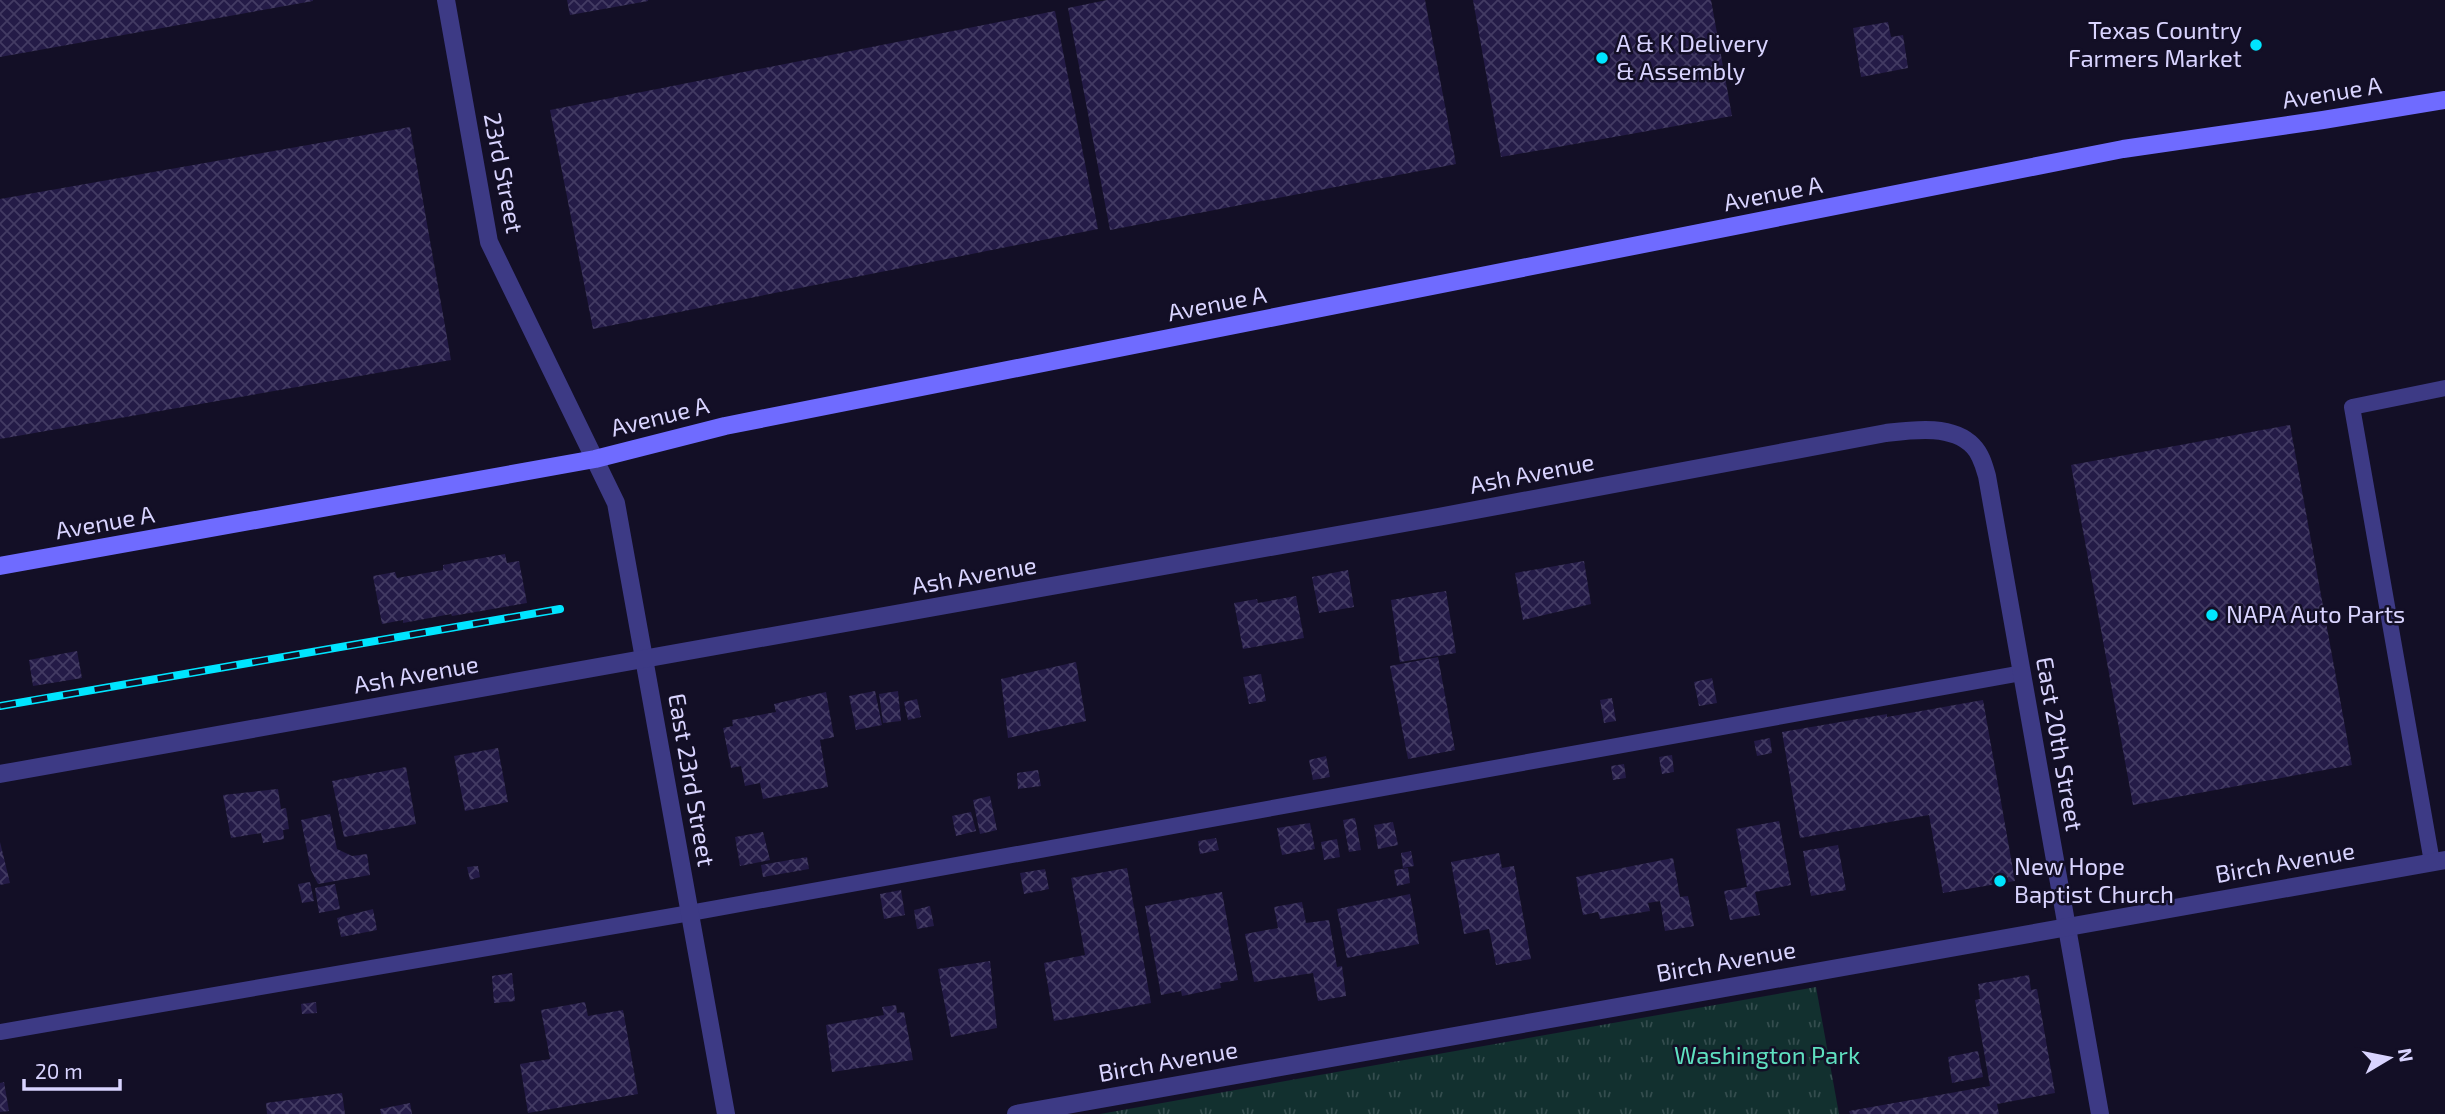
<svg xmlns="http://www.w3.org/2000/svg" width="2445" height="1114" font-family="'Exo 2',sans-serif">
<defs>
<pattern id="park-tufts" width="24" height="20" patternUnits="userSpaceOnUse" patternTransform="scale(1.75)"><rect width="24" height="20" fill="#12302f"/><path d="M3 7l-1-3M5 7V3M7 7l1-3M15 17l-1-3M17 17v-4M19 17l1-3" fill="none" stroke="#344d4e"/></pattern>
<pattern id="building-cross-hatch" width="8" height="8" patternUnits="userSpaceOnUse" patternTransform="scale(1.75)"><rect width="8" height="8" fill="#241b47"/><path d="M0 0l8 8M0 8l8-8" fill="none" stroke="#433b63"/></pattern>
</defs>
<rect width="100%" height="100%" fill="#130f26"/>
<path fill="url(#park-tufts)" d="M1816,987l23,127h-739z"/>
<g fill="url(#building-cross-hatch)">
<path d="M0,0h313v1l-313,56z"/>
<path d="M567,0h81v1l-78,14z"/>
<path d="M1107,0h318l31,164 -346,66 -42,-222z"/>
<path d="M1473,0h238l21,116 -231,41z"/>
<path d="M1055,11l43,218 -505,100 -43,-219z"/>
<path d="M1888,22l3,15 12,-2 5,33 -47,9 -8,-49z"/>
<path d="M410,127l41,233 -451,79v-240z"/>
<path d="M2290,425l62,340 -219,40 -62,-340z"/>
<path d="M505,554l2,9 12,-2 8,42 -75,13 -1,-2 -48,9v-3l-21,4 -9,-48 22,-4 2,6 46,-8v-5z"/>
<path d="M1584,561l7,43 -68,16 -8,-47z"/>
<path d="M1348,570l6,37 -35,6 -7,-36z"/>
<path d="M1446,591l10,62 -56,9 -9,-62z"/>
<path d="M1296,596l8,42 -61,11 -9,-46 23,-4 1,4z"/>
<path d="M77,651l5,27 -49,8 -4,-26z"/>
<path d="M1438,657l17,93 -47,9 -18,-93z"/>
<path d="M1076,662l10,59 -78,17 -7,-59z"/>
<path d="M1261,674l5,27 -17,3 -6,-27z"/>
<path d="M1712,678l5,25 -18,3 -5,-24z"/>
<path d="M875,691l7,34 -26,5 -7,-34z"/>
<path d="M898,691l3,30 -18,2 -4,-29z"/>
<path d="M826,692l8,45 -14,3 8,47 -65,12 -3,-16 -15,3 -4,-20 -10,2 -8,-40 10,-2 -1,-6 44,-8 -2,-8z"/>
<path d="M1612,698l4,23 -12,2 -4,-23z"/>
<path d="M917,699l4,18 -13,3 -4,-18z"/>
<path d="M1983,700l32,181 -72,12 -14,-78 -129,23 -18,-106 105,-18v3z"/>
<path d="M1770,738l2,15 -15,3 -3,-15z"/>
<path d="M498,748l10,54 -43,9 -11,-55z"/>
<path d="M1672,755l2,17 -12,2 -3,-17z"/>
<path d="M1326,756l4,21 -17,3 -4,-20z"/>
<path d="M1624,764l2,14 -13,2 -2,-14z"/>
<path d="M406,767l10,57 -72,13 -12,-56z"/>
<path d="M1038,770l3,16 -23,3 -1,-16z"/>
<path d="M278,789l3,20 5,-1 3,21 -6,1 1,9 -21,4 -2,-10 -30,5 -8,-43z"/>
<path d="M990,796l7,34 -17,4 -7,-34z"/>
<path d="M971,812l5,19 -20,5 -4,-20z"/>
<path d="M330,814l7,35 15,7 15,-2 3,21 -52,9 -7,-14 -10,-50z"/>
<path d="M1355,818l6,32 -12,2 -6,-32z"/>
<path d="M1779,821l12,64 -36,7 5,23 -30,5 -6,-29 23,-4 -11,-58z"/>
<path d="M1393,822l5,23 -20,4 -4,-24z"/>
<path d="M1310,823l5,26 -33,6 -5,-27z"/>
<path d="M763,832l7,28 -30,6 -5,-29z"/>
<path d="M1216,838l3,12 -19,4 -2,-13z"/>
<path d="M1337,839l3,18 -16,3 -3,-18z"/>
<path d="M0,842l10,41 -10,2z"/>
<path d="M1838,845l8,45 -35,6 -8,-45z"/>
<path d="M1411,851l3,15 -11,2 -2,-15z"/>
<path d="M1499,853l3,15 12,-2 17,93 -35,6 -7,-36 -25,5 -13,-72z"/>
<path d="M807,857l2,12 -46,8 -2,-12z"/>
<path d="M1673,858l7,39 8,-1 6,30 -29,5 -5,-30 -12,2 2,8 -50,8 -2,-7 -15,3 -7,-38z"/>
<path d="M478,866l2,11 -10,3 -3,-13z"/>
<path d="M1127,868l24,135 -97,18 -10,-58 41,-8 -14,-77z"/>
<path d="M1408,868l2,15 -13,3 -3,-16z"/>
<path d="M1045,869l4,20 -25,5 -4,-21z"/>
<path d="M310,882l4,19 -12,2 -4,-19z"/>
<path d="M335,884l5,25 -21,4 -4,-25z"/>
<path d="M901,890l4,25 -21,4 -4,-25z"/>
<path d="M1222,892l16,88 -18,3 1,5 -39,8 -1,-5 -20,4 -16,-89z"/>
<path d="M1410,894l9,50 -72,14 -10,-49z"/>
<path d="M1302,902l4,21 23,-3 8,47 5,-1 4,30 -28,5 -5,-28 -59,9 -9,-48 33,-6 -4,-21z"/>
<path d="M930,906l4,20 -17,3 -3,-19z"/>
<path d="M373,909l4,21 -36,7 -4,-19z"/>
<path d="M990,961l7,67 -46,9 -13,-68z"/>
<path d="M512,973l3,28 -21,2 -2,-27z"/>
<path d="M2029,975l2,15 6,-1 18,104 -58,11 2,10h-149l-1,-3 141,-25 -15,-86 5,-1 -2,-15z"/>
<path d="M316,1002l1,11 -15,1 -1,-10z"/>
<path d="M585,1002l3,14 35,-6 15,84 -110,19 -8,-49 30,-5 -9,-49z"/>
<path d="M896,1005l1,8 7,-1 9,48 -81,12 -6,-47 58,-10 -2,-8z"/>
<path d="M1978,1051l5,26 -31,6 -4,-26z"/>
<path d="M4,1082l5,29 -9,1v-29z"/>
<path d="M342,1093l3,21h-78l-1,-11z"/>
<path d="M410,1103l2,11h-31l-1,-5z"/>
</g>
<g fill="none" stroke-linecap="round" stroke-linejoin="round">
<g stroke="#3d3a85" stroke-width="16">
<path d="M2432,862l-80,-455 93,-19"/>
<path d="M0,1032l690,-119 1332,-240"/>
</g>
<g stroke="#3d3a85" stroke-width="18">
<path d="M446,0l43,242 127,261 110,611"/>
<path d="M0,774l1438,-257 448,-84c26,-3 66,-9 87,13 8,8 11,20 14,30l113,638"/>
<path d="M1016,1114l1429,-254"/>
</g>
<path stroke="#6f6bff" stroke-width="18" d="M0,566l595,-107 130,-33 1398,-277 200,-29 122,-20"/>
<g stroke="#00e5ff" stroke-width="8">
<path id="rail" d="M0,706l560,-97"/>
</g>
<use href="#rail" stroke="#130f26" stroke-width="5" stroke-dasharray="16" stroke-linecap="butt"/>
</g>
<g fill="#00e5ff" stroke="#130f26" stroke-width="2.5">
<circle cx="2256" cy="45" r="7"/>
<circle cx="1602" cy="58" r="7"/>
<circle cx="2212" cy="615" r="7"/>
<circle cx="2000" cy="881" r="7"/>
</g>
<g text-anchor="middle" stroke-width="5" stroke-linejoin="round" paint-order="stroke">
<g font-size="24" fill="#d9d4ff" stroke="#130f26" text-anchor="start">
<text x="2242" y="39" text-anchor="end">Texas Country<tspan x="2242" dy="28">Farmers Market</tspan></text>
<text x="1616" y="52">A &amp; K Delivery<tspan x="1616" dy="28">&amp; Assembly</tspan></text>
<text x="2226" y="623">NAPA Auto Parts</text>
<text x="2014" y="875">New Hope<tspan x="2014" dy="28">Baptist Church</tspan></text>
</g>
<g font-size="24" fill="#d9d4ff" stroke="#130f26">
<text transform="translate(2332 93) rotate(-9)" y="8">Avenue A</text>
<text transform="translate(503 173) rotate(79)" y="8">23rd Street</text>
<text transform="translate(1773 194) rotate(-11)" y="8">Avenue A</text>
<text transform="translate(1217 304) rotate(-11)" y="8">Avenue A</text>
<text transform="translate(660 417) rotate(-14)" y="8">Avenue A</text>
<text transform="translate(1532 474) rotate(-11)" y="8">Ash Avenue</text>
<text transform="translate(105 523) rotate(-10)" y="8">Avenue A</text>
<text transform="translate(974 576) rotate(-10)" y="8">Ash Avenue</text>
<text transform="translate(416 675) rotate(-10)" y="8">Ash Avenue</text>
<text transform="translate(2059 744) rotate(80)" y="8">East 20th Street</text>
<text transform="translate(691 780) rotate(80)" y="8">East 23rd Street</text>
<text transform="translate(2285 863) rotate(-10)" y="8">Birch Avenue</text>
<text transform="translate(1726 962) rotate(-10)" y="8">Birch Avenue</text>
<text transform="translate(1168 1062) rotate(-10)" y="8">Birch Avenue</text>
</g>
<g font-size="24" fill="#5fe0c0" stroke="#130f26">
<text x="1767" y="1064">Washington Park</text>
</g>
</g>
<g transform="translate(2389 1058) rotate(80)" stroke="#130f26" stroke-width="5" paint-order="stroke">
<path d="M0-5L12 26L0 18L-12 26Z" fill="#d9d4ff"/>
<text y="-10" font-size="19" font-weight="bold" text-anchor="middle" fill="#d9d4ff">N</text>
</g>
<path d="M24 1079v10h96v-10" fill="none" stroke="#d9d4ff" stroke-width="3.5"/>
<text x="35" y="1079" font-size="21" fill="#d9d4ff" stroke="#130f26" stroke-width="5" paint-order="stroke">20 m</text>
</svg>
